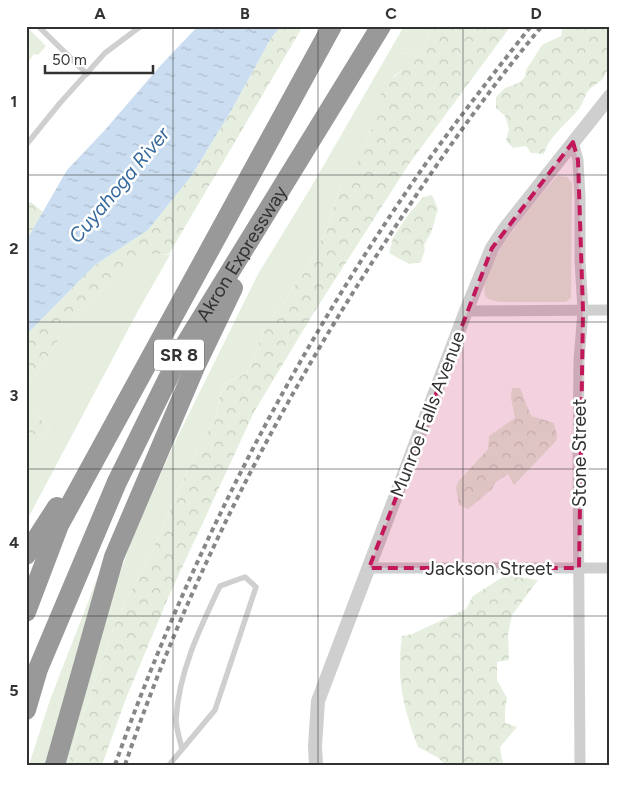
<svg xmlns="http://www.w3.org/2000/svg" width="636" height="791" font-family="Figtree,sans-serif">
<defs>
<pattern id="forest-crowns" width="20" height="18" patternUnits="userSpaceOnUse" patternTransform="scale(1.25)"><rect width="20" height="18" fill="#e6efdf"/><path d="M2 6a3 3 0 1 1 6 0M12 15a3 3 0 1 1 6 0" fill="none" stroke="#c6cdc0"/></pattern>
<pattern id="water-ripples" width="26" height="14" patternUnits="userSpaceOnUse" patternTransform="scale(1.25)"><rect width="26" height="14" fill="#cbddf0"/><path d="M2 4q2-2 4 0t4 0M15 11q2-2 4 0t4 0" fill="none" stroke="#afbece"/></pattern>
</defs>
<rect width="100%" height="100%" fill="#fff"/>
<g fill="#e6efdf">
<path d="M26,26l20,20 -8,9 -4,-1 -8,11v-10l4,-5 -4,-5z"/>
<path d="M404,26h23l1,13 -8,12 -18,3v16l-8,6 -19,51 -7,6 -7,14 1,10 -23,31 -10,37 -22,42 -25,38 -15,18 -20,50 -25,12 -7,35 -16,26 -48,107 -33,63 -41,116 -9,33h-5l33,-123 34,-98 44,-100 84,-170 52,-85z"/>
<path d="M557,176l10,1 5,6 -1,115 -5,4h-67l-11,-3 -3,-3c-8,-30 53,-97 72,-120z"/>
<path d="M151,253l19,2 -31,54 -113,213v-89l17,2 7,-8 -24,-20v-12l4,-12 37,-56 36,-37z"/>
<path d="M98,576l3,1 -23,71 -32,117h-17l21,-65z"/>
</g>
<g fill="url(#forest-crowns)">
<path d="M281,26h22l-134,228h-18l-48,36 -36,37 -37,56 -4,12v-60l69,-70 53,-35 44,-55 39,-64 40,-73z"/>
<path d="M427,26h84l-102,138 -96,150 -59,98 -86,186 -43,103 -23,64h-34l9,-33 41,-116 33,-63 48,-107 16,-26 7,-35 25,-12 20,-50 15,-18 25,-38 22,-42 10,-37 22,-31 -1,-22 8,-2 7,-6 7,-39 20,-18v-16l18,-3 8,-12z"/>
<path d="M563,26h47v43l-4,3c-3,11 -11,11 -18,19 -4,5 -5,13 -9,18 -10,12 -32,30 -35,45l-13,-1 -5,-7 -13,2 -7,-7 3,-12 -4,-13 -9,-8v-11l9,-9 16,-6 4,-6 1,-6 16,-25 19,-9z"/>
<path d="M432,195l6,14 -7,24 -7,12 1,4 -4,13 -12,2 -20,-11 4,-15 12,-19 18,-22z"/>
<path d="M26,201l6,2 11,9 -17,29z"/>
<path d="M512,388h8l11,28 23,7 3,12 -1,6 -42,44 -6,-11 -12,8 -4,7 -24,20 -9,-4 -3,-17 2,-6 30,-33 1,-13 26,-18 -4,-20z"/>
<path d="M26,407l24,20 -7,8 -17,-2z"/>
<path d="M506,575l32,5 -26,35 -4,20 1,25 -12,2v18l10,18 -2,12v13l12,4 -17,20 3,18h-57l-9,-8 -19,-10c-15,-40 -22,-68 -16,-111l10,-2 54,-25 7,-13z"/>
</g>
<path fill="url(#water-ripples)" d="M198,26h83l-10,12 -40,73 -39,64 -44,55 -53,35 -69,70v-94l41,-71 37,-39 57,-66z"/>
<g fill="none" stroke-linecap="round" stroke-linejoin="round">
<g stroke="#cfcfcf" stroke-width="5.5">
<path d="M38,26l49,48"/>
<path d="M26,145l34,-42 45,-50 36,-27"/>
<path d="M169,765l46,-55 41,-123 -11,-10 -25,9c-20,42 -41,85 -44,133 0,9 4,21 6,30"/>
</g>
<g stroke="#cfcfcf" stroke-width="11">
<path d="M573,142l5,18 2,37v64l3,50 -4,49 -1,100 2,305"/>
<path d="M466,311l144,-1"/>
<path d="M369,568h241"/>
</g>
<path stroke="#cfcfcf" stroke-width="14" d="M316,765l-1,-19 3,-45 148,-390 26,-63 14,-21 104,-131"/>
<g stroke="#999" stroke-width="20">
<path d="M26,555l31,-48"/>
<path d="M26,612l33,-87 273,-499"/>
<path id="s1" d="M26,710l12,-41 79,-187 66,-134 198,-322"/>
<path d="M55,765l59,-208 81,-190 38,-79"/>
</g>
<g stroke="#878787" stroke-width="4" stroke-dasharray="5 4" stroke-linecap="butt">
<path d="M115,765c75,-211 179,-412 307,-596 35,-49 72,-96 109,-143"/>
<path d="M125,765c63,-185 154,-361 261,-524 48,-74 99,-147 156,-215"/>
</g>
</g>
<path fill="#c2185b" fill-opacity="0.2" stroke="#c2185b" stroke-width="4" stroke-dasharray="10 6" stroke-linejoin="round" d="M573,142l5,18 5,151 -4,257h-210l123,-320z"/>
<path fill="none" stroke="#323232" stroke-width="1" stroke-opacity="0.55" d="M173,26v739M318,26v739M463,26v739M26,175h584M26,322h584M26,469h584M26,616h584"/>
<g text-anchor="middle" stroke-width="5" stroke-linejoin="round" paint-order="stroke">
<rect fill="#fff" stroke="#707070" stroke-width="1" x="154" y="339.5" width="50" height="31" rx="4"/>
<g font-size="18" font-weight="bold" fill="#323232">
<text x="179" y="361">SR 8</text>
</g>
<g font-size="19" fill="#323232" stroke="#fff">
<text dy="7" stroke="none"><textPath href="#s1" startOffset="506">Akron Expressway</textPath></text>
<text transform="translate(427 414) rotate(-69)" y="7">Munroe Falls Avenue</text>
<text transform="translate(579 453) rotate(-90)" y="7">Stone Street</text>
<text x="489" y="575">Jackson Street</text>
</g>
<g font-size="20" font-style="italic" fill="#376a9d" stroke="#fff">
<text transform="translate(119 185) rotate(-50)" y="7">Cuyahoga River</text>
</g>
</g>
<rect width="636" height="791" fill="none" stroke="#ffffff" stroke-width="55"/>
<path d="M45 65v8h108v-8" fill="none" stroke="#323232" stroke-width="2.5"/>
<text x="52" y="65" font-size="15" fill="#323232" stroke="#ffffff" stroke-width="4" paint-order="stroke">50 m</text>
<rect x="28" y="28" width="580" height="736" fill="none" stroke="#323232" stroke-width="2"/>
<g font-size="16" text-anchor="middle" font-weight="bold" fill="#323232">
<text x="100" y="19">A</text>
<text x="245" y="19">B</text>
<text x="391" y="19">C</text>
<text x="536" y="19">D</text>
<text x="14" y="107">1</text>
<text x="14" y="254">2</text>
<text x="14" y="401">3</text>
<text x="14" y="548">4</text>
<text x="14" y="696">5</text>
</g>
</svg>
